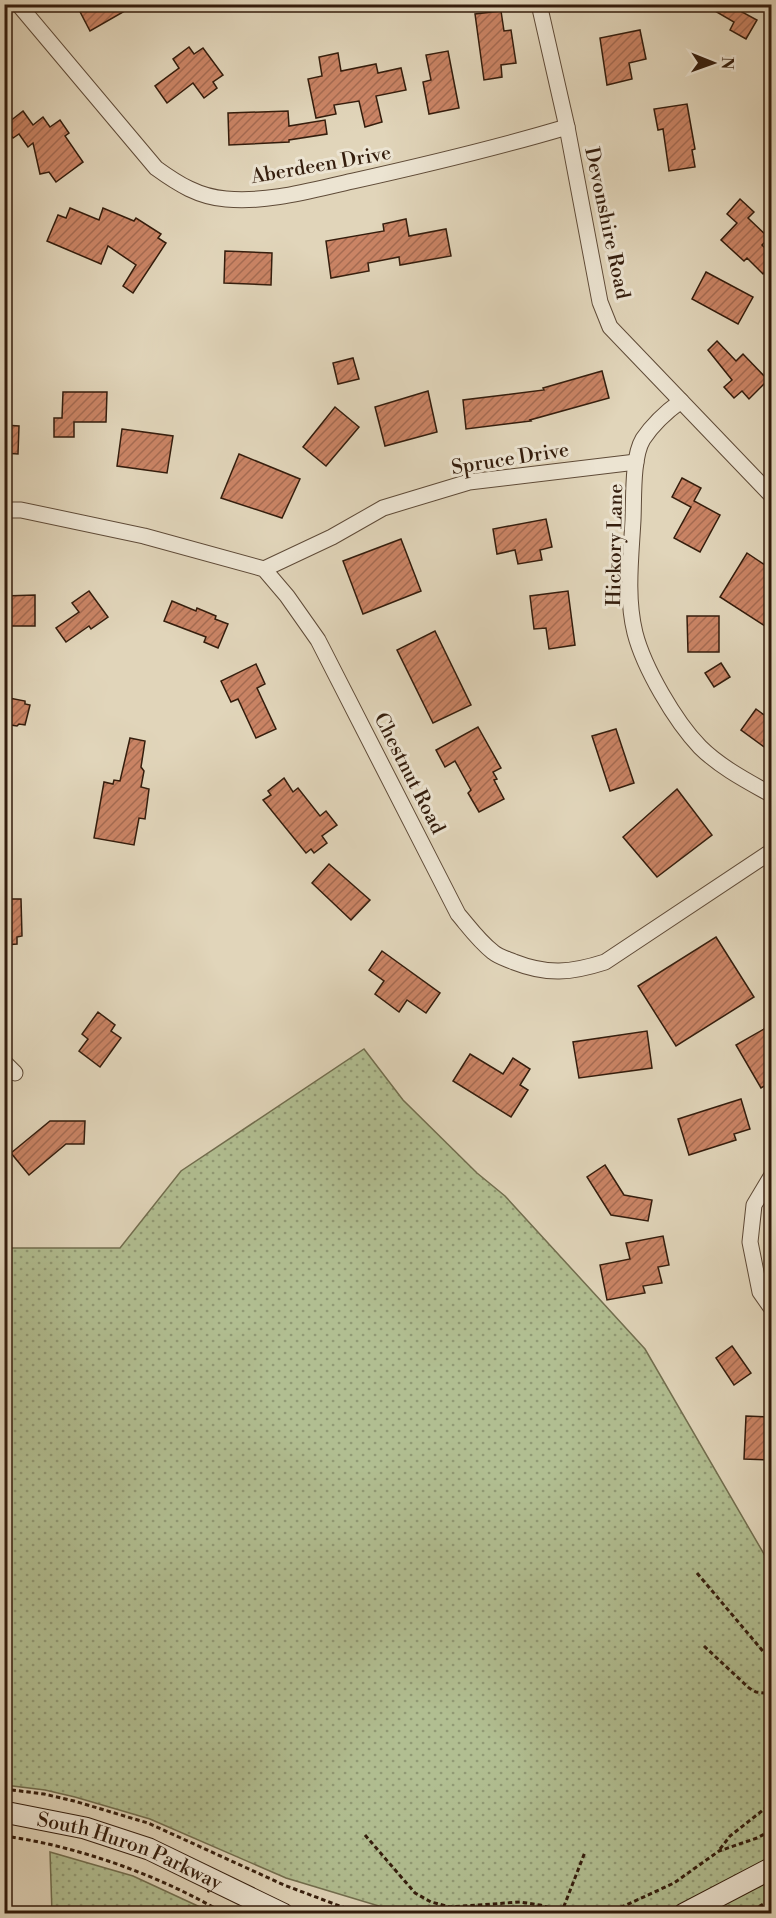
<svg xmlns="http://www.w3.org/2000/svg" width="776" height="1918" font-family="'Libre Bodoni',serif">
<defs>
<pattern id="grass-dots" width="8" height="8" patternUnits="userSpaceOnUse" patternTransform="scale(1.5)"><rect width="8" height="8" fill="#b1be91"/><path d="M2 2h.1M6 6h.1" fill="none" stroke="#919a75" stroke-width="1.8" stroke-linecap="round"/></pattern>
<pattern id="building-hatch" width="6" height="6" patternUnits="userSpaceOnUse" patternTransform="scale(1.5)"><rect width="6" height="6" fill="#ca8465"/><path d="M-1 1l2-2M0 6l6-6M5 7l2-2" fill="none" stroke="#a56b52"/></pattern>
</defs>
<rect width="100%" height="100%" fill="#e1d5ba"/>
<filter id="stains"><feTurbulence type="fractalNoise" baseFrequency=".00333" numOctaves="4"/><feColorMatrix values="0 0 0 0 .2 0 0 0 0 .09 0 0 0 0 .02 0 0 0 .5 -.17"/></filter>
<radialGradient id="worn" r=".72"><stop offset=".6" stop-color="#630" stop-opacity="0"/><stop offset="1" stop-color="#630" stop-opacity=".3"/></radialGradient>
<g fill="url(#grass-dots)" stroke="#726e4f" stroke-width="1.5">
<path d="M364,1049l39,51 74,73 28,23 140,153 123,212 3,-1v353h-369l-116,-35 -136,-59 -75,-22 -30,-7 -40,-5v-537h115l61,-77z"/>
<path d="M50,1852l83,24 80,37h-161z"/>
</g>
<g fill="url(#building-hatch)" stroke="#341d0d" stroke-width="1.5">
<path d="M76,4h61l-47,27z"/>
<path d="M703,4h44l-5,8 15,8 -11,19 -16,-9 4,-8z"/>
<path d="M501,11l3,20 7,-1 5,33 -15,2 1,12 -18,3 -9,-66z"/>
<path d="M640,30l6,29 -17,4 3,16 -25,6 -7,-47z"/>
<path d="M189,47l5,7 9,-6 20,27 -10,7 4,6 -13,10 -11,-15 -26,20 -12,-17 24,-18 -6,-9z"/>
<path d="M448,51l11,57 -30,6 -6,-32 8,-2 -5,-25z"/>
<path d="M338,53l3,18 35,-7 2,9 23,-5 5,22 -30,6 6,26 -17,5 -6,-26 -25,4 2,9 -20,4 -8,-39 14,-3 -3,-19z"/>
<path d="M687,104l8,45 -3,1 3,17 -26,4 -6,-42 -5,1 -4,-21z"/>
<path d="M23,111l10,14 10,-8 7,10 10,-7 9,13 -4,3 18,26 -27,20 -7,-10 -9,2 -7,-31 -5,4 -9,-13 -6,4 -9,-12z"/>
<path d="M288,111l1,15 36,-6 2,14 -38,6v2l-60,3 -1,-32z"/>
<path d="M740,199l14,13 -6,6 21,20 -7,7 9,9v11l-8,9 -16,-16 -3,3 -23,-21 16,-17 -10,-9z"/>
<path d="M70,208l29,12 4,-12 31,13 2,-3 25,16 -3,4 8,5 -33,50 -10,-7 13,-21 -28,-19 -7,18 -54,-23 11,-26 8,3z"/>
<path d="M406,219l3,17 37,-7 5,27 -51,9 -1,-8 -31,6 1,8 -38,7 -5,-37 58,-10 -1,-7z"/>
<path d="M225,251l47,2 -1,32 -47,-2z"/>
<path d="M706,272l47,25 -15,27 -46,-25z"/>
<path d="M717,341l19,20 7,-7 25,26 -19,19 -7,-8 -8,7 -10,-11 8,-7 -24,-30z"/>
<path d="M353,358l6,21 -21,5 -5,-21z"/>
<path d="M602,371l7,27 -79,22 1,1 -65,8 -3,-29 81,-10 -1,-2z"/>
<path d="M428,391l9,41 -52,14 -10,-39z"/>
<path d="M63,392h44l-1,30h-32v15h-20v-19h8z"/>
<path d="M335,407l24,20 -33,39 -23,-19z"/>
<path d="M4,425l15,1 -1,28 -14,-1z"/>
<path d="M122,429l51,7 -6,37 -50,-7z"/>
<path d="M239,454l61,25 -18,39 -61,-20z"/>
<path d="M682,478l19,10 -7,13 26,14 -20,37 -26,-14 17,-31 -19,-10z"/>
<path d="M546,519l6,28 -12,3 2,10 -24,4 -3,-14 -18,4 -4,-25z"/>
<path d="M401,539l20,52 -58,23 -20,-53z"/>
<path d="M747,553l24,16v61l-51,-33z"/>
<path d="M89,591l19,26 -17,12 -2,-3 -23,16 -10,-14 23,-16 -7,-9z"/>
<path d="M568,591l7,54 -26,4 -3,-21 -12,1 -4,-33z"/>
<path d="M35,595v31h-31v-30z"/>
<path d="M172,601l24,10 1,-3 19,8 -1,3 13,5 -10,24 -14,-6 2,-5 -42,-16z"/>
<path d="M687,616h32v36h-31z"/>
<path d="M435,631l36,74 -38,18 -36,-73z"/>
<path d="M721,663l9,14 -16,10 -9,-14z"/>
<path d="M256,664l9,20 -8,4 19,41 -20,9 -18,-39 -7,3 -10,-21z"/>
<path d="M4,697l21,4v3l5,1 -5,20 -6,-1 -2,2 -13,-2z"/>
<path d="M756,709l15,11v32l-30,-22z"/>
<path d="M478,727l23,41 -8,4 4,7 -3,1 10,19 -25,13 -11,-19 3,-3 -16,-29 -10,6 -9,-17z"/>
<path d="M616,729l18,54 -24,8 -18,-55z"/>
<path d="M130,738l15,3 -4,26 3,4 -3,16 8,2 -4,30 -6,-1 -5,27 -40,-7 10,-56 9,2 1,-4 6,1z"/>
<path d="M284,778l9,14 5,-4 22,28 6,-5 11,14 -15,11 5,7 -13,10 -3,-4 -5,4 -43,-53 8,-5 -3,-4z"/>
<path d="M677,789l35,46 -55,42 -34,-40z"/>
<path d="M329,864l41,36 -19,20 -39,-37z"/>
<path d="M4,899h17l1,37 -5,1v7l-13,1z"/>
<path d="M716,937l38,60 -78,49 -38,-60z"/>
<path d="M382,951l58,42 -14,20 -19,-13 -8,12 -24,-18 9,-13 -15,-11z"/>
<path d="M98,1012l17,13 -4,6 10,7 -21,29 -21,-16 9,-12 -6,-5z"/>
<path d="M771,1025v57l-10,6 -25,-43z"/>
<path d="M647,1031l5,37 -73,10 -6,-36z"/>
<path d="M470,1054l33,20 10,-16 17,11 -10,16 8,5 -17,27 -58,-36z"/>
<path d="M741,1099l9,30 -16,5 2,6 -47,15 -11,-36z"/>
<path d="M50,1121h35l-1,23h-18l-37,31 -18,-22z"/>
<path d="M605,1165l19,30 28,5 -4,21 -37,-6 -24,-38z"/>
<path d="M663,1236l6,29 -11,2 4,16 -19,3 2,7 -38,7 -7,-35 30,-6 -4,-16z"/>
<path d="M732,1346l19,27 -17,12 -18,-27z"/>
<path d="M746,1416l25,1v43l-27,-1z"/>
</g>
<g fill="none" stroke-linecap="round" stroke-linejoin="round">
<g stroke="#5f4b38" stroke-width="17">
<g id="minor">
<path d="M18,4l138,164c22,16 43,29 70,31 42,4 86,-9 127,-18 72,-16 143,-33 214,-54"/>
<path d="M539,4l28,123 33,175 10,25 162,169"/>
<path d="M681,401c-15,11 -28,23 -38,38 -11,18 -9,60 -10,81 -2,37 -7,77 2,113 9,35 40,88 65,114 20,20 47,34 72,48"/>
<path d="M4,510h17l123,26 120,33 23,27 31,44 140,274c11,13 21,27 35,38 6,5 14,7 21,10 33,13 57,11 91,0l167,-111"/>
<path d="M264,569l68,-32 51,-29 86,-26 167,-20"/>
<path d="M4,1062l11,11"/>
<path d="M772,1175l-18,30 -4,37 10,50 12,17"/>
</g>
</g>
<g stroke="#341d0d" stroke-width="23">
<g id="secondary">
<path id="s1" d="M4,1812l81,16 64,21 134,65"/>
<path d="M684,1914l88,-46"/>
</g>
</g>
<g stroke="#341d0d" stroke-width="3" stroke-dasharray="4.5 3" stroke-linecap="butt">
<path d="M697,1573l75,89"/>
<path d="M704,1646l45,42 7,4 16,2"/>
<path d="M4,1789l40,5 30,7 74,22 136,62 77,29"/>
<path d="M365,1835l50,58 16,9 19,5 70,-5 20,3 21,6"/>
<path d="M4,1836c74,10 157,40 221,78"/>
<path d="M720,1849l10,-13 42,-33"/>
<path d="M561,1914l24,-62"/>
<path d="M599,1914l25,-8 50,-23 45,-32 38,-13 15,-8"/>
<path d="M746,1914l26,-15"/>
</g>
<use href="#minor" stroke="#ece4d2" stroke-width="15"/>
<use href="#secondary" stroke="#ece4d2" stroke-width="21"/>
</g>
<g text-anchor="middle" stroke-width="6" stroke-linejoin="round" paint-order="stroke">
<g font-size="20" fill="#341d0d" stroke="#ece4d2">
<text transform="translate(321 164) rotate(-10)" y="7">Aberdeen Drive</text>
<text transform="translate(608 223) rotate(78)" y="7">Devonshire Road</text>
<text transform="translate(510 458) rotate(-9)" y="7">Spruce Drive</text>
<text transform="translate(614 545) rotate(-89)" y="7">Hickory Lane</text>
<text transform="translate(410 773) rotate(63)" y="7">Chestnut Road</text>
<text dy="7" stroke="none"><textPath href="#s1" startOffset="132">South Huron Parkway</textPath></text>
</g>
</g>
<rect width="776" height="1918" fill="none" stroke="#e1d5ba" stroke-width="24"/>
<rect x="6" y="6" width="764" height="1906" fill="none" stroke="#341d0d" stroke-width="3"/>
<rect x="12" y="12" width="752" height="1894" fill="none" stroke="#341d0d" stroke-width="1.5"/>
<g transform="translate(713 63) rotate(91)" stroke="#ece4d2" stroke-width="4.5" paint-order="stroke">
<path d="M0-4.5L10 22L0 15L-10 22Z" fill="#341d0d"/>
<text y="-9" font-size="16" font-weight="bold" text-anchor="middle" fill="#341d0d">N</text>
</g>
<rect width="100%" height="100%" filter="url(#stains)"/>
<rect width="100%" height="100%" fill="url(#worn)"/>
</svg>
